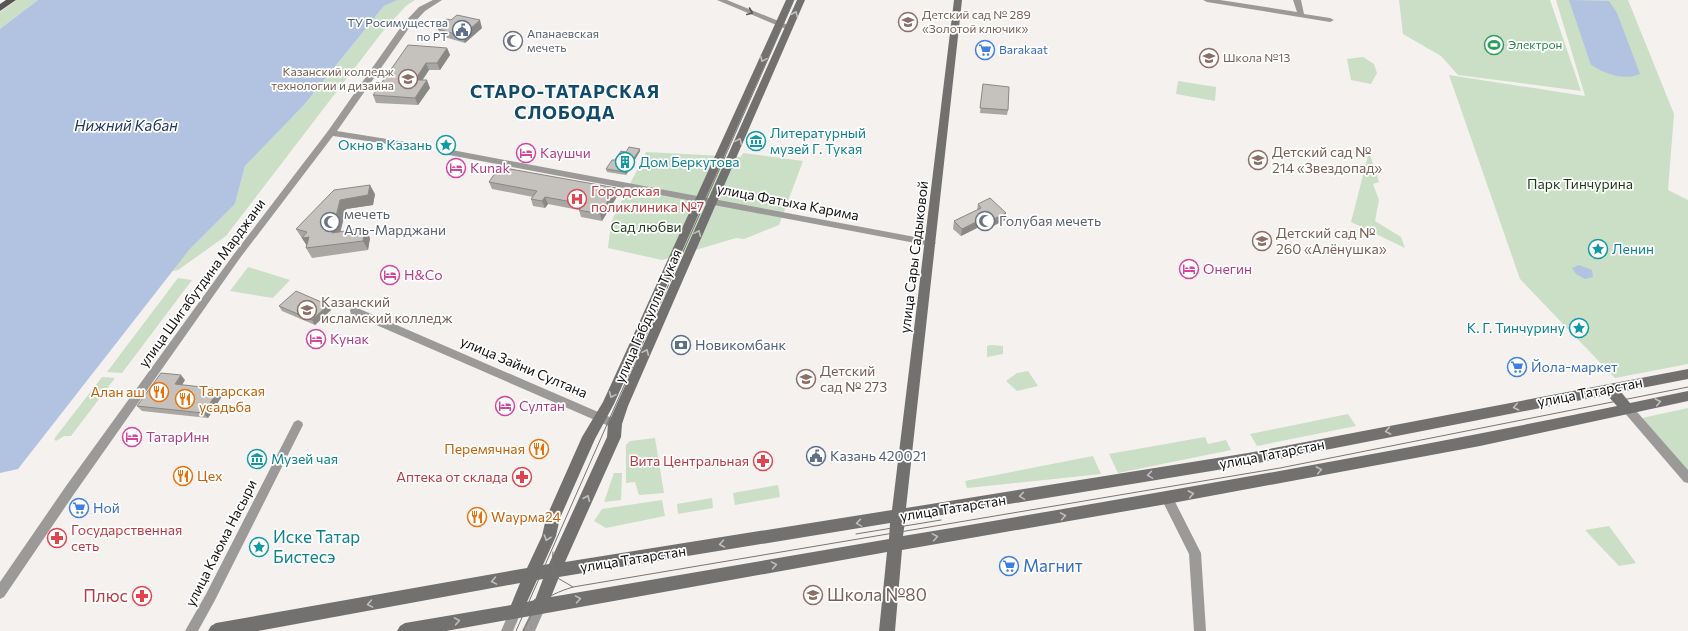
<svg xmlns="http://www.w3.org/2000/svg" width="1688" height="631" font-family="Commissioner,sans-serif">
<rect width="100%" height="100%" fill="#f5f1ee"/>
<g fill="#cadfc6">
<path d="M17,0h21l-38,29v-17z"/>
<path d="M398,0h17l-9,6 -23,25 -157,205 -48,34 -6,1 17,-21 46,-46 10,-38 59,-61 80,-99z"/>
<path d="M1399,0h151l31,91 -123,-16 -17,-19 -38,-22z"/>
<path d="M1556,0h72l46,114 -6,76 20,10v164l-73,14 -95,-99 -71,-204 136,21z"/>
<path d="M1363,57l11,7 3,9 -6,11 -20,-4 -4,-21z"/>
<path d="M1178,81l38,6 -1,14 -39,-7z"/>
<path d="M646,152l95,5 2,-4 60,8 -24,64 -35,14 -8,-1 -74,22 -54,-12 3,-26z"/>
<path d="M1369,152l10,30 -6,2 6,16 -4,21 26,16 4,11 -54,-26z"/>
<path d="M248,267l42,13 -17,18 -43,-7z"/>
<path d="M178,278l14,2 -70,93 -15,-1z"/>
<path d="M991,345l12,1v8l-16,3v-11z"/>
<path d="M1028,371l10,15 -21,5 -11,-10 11,-8z"/>
<path d="M102,377l13,1 -44,58h-7l-8,5 -2,-2z"/>
<path d="M1688,408v63l-46,-53z"/>
<path d="M1348,414l8,12 -99,20 -7,-12z"/>
<path d="M1205,437l3,7 18,-4 5,10 -113,23 -9,-19z"/>
<path d="M655,438l9,55 -25,2 -4,-13 -9,1v-38l4,-4z"/>
<path d="M1093,456l8,18 -134,14 -2,-7z"/>
<path d="M614,473h8l-1,27 -17,2z"/>
<path d="M778,485l2,12 -45,8 -2,-12z"/>
<path d="M712,498l1,10 -35,6 -1,-10z"/>
<path d="M662,500l3,16 -59,12 -12,-7 8,-12z"/>
<path d="M1609,526l27,37 -17,3 -34,-36z"/>
</g>
<g fill="#b2c2e1">
<path d="M38,0h360l-14,6 -80,99 -59,61 -10,38 -46,46 -171,219 -18,4v-444z"/>
<path d="M1569,0l40,1 8,12 23,61c-17,7 -34,0 -49,-9z"/>
<path d="M1579,265l13,5 1,7 -8,2 -9,-5 -4,-6z"/>
</g>
<g fill="none" stroke-linecap="round" stroke-linejoin="round">
<g fill="#9c9a99" fill-rule="evenodd">
<path d="M433,0h9l-17,11 -16,17 -72,103 75,12 3,1v4l-82,-12 -93,122 -166,236 -70,103 -4,2v-17l66,-96 168,-232 94,-123 75,-107 16,-17z"/>
<path d="M717,0h10l66,27 -1,2h-6z"/>
<path d="M1203,0h17l77,12 -4,-12h8l3,14 26,4 4,2 -4,2 -123,-20z"/>
<path d="M452,150l479,90 5,3 -5,3 -482,-91 -1,-2 1,-2z"/>
<path d="M355,307l264,114 1,3 -1,3 -4,2 -4,-2 -260,-113 -1,-3 1,-3z"/>
<path d="M1627,404l4,1 57,65v13l-4,-1 -61,-71 -1,-3 1,-3z"/>
<path d="M298,420l4,2 1,3 -89,177 -16,29h-13l21,-37 88,-172z"/>
<path d="M1167,493l4,1 30,59 5,78h-12l-5,-77 -28,-56 2,-4z"/>
<path d="M540,600l4,2 2,4 -11,25h-13l14,-29z"/>
<path d="M516,604l4,2 2,4 -9,21h-12l11,-25z"/>
</g>
<path fill="#73716f" fill-rule="evenodd" d="M786,0h8l-180,404 -19,35 -35,79 -4,18 -13,29 6,-1 58,-127 1,-13 8,-18 181,-406h8l-177,406 -6,18 -1,13 -56,125 327,-52 62,-510h8l-56,508 342,-55 440,-84v10l-67,13 9,11 58,-12v10l-208,45 -313,58 -265,46 -7,81h-16l8,-79 -441,79h-49l3,-5 5,-3 106,-18 9,-22 -262,48h-50l3,-5 5,-3 311,-55 15,-32 4,-18 36,-81 21,-35zM1607,395l10,11c-237,49 -475,90 -714,130l2,-15 343,-56zM890,523l-1,16 -338,58 8,-20zM543,579l-8,21 -8,2 10,-22z"/>
<path fill="#575452" fill-rule="evenodd" d="M6,0h10l-16,11v-7z"/>
<g stroke="#777573" stroke-width="1">
<path d="M856,534l85,-14"/>
<path d="M553,552l-1,13 4,12 17,10"/>
<path d="M522,617l13,-18"/>
<path d="M516,631l278,-631"/>
<path d="M523,631c13,-27 21,-35 50,-44l707,-119 408,-81"/>
</g>
</g>
<g fill="#a9a7a3">
<path d="M438,25l44,3 -17,15 -24,-7 -3,-7 1,-1z"/>
<path d="M447,48l3,7 -10,15h-11l-7,10 8,8 -12,17 -42,-2 -3,-8z"/>
<path d="M983,84l25,26 -1,5 -27,-2z"/>
<path d="M640,149v2l-14,24 -19,-3 -1,-3 9,-9 11,-8z"/>
<path d="M489,182l129,13 -16,26 -21,-4 -2,-7 -31,-6 -3,4 -12,-2 -2,-7 2,-2 -41,-8z"/>
<path d="M375,194l-2,11 -27,4 -6,23 30,6 -2,12 -56,8 -6,-10 1,-2 -11,-17z"/>
<path d="M978,204l27,16 -12,6 -4,-4 -28,14 -8,-7 1,-8 23,-11z"/>
<path d="M279,306l52,4 -16,15 -33,-14z"/>
<path d="M185,380l-3,5 38,4 4,4 -16,25 -66,-7 -5,-5z"/>
</g>
<g fill="#8a8885">
<path d="M480,20l2,8 -17,15 -3,-7z"/>
<path d="M447,48l3,7 -10,15 -3,-7z"/>
<path d="M426,63l3,7 -11,17 -3,-7z"/>
<path d="M427,80l3,8 -12,17 -3,-7z"/>
<path d="M640,149v2l-14,24 -1,-3z"/>
<path d="M370,185l5,9 -2,11 -27,4 -8,33 -6,-9 8,-33z"/>
<path d="M616,188l2,7 -16,26 -2,-7z"/>
<path d="M545,197l3,7 -3,4 -3,-7z"/>
<path d="M1006,213l-1,7 -12,6 1,-7z"/>
<path d="M990,215l-1,7 -28,14 1,-7z"/>
<path d="M365,228l5,10 -2,12 -5,-9z"/>
<path d="M309,237l-1,10 -6,-9z"/>
<path d="M328,305l3,5 -16,15 -3,-5z"/>
<path d="M181,375l4,5 -6,9 -4,-5z"/>
<path d="M220,389l4,4 -16,25 -5,-5z"/>
</g>
<g fill="#c5c2be" stroke="#8a8885">
<path d="M457,15l23,5 -18,16 -24,-7 4,-3 -4,-1 9,-6 4,1z"/>
<path d="M408,45l39,3 -10,15h-11l-11,17h12l-12,18 -42,-3z"/>
<path d="M983,84l26,3 -1,23 -28,-2z"/>
<path d="M629,147l11,2 -15,23 -19,-3 6,-9h3l6,-9 5,1z"/>
<path d="M499,167l117,21 -16,26 -21,-4 4,-6 -38,-7 -3,4 -11,-2 6,-8 -48,-9z"/>
<path d="M370,185l-2,10 -28,5 -8,33 33,-5 -2,13 -57,7 3,-11 -7,1 5,-6 -11,-3 38,-39z"/>
<path d="M990,198l16,15 -12,6 -4,-4 -28,14 -8,-8 27,-13 -3,-4z"/>
<path d="M296,291l32,14 -16,15 -33,-14z"/>
<path d="M161,373l20,2 -6,9 45,5 -17,24 -66,-7z"/>
</g>
<defs><path id="oneway-chevron" d="M-2-3.5L2.5 0L-2 3.5" fill="none" stroke-width="1.6" stroke-linecap="round" stroke-linejoin="round"/></defs>
<use stroke="#575654" href="#oneway-chevron" transform="translate(750 12) rotate(22)"/>
<g stroke="#c0bfbe">
<use href="#oneway-chevron" transform="translate(795 14) rotate(-67)"/>
<use href="#oneway-chevron" transform="translate(763 59) rotate(114)"/>
<use href="#oneway-chevron" transform="translate(739 141) rotate(-66)"/>
<use href="#oneway-chevron" transform="translate(698 233) rotate(-66)"/>
<use href="#oneway-chevron" transform="translate(646 352) rotate(-66)"/>
<use href="#oneway-chevron" transform="translate(612 395) rotate(114)"/>
<use href="#oneway-chevron" transform="translate(1658 402) rotate(-11)"/>
<use href="#oneway-chevron" transform="translate(1516 407) rotate(169)"/>
<use href="#oneway-chevron" transform="translate(1388 431) rotate(169)"/>
<use href="#oneway-chevron" transform="translate(1319 470) rotate(-11)"/>
<use href="#oneway-chevron" transform="translate(1150 475) rotate(171)"/>
<use href="#oneway-chevron" transform="translate(1191 494) rotate(-11)"/>
<use href="#oneway-chevron" transform="translate(1022 496) rotate(171)"/>
<use href="#oneway-chevron" transform="translate(587 498) rotate(-67)"/>
<use href="#oneway-chevron" transform="translate(1063 516) rotate(-10)"/>
<use href="#oneway-chevron" transform="translate(859 523) rotate(171)"/>
<use href="#oneway-chevron" transform="translate(935 537) rotate(-10)"/>
<use href="#oneway-chevron" transform="translate(547 538) rotate(109)"/>
<use href="#oneway-chevron" transform="translate(722 544) rotate(170)"/>
<use href="#oneway-chevron" transform="translate(774 565) rotate(-10)"/>
<use href="#oneway-chevron" transform="translate(494 581) rotate(170)"/>
<use href="#oneway-chevron" transform="translate(578 599) rotate(-10)"/>
<use href="#oneway-chevron" transform="translate(370 604) rotate(170)"/>
<use href="#oneway-chevron" transform="translate(457 621) rotate(-10)"/>
</g>
<defs>
<g id="school-ring" transform="scale(1)"><circle r="9.5" fill="#fff" stroke="#8d6e63" stroke-width="1.5"/><path d="M0-5L7-2L0 1L-7-2ZM-4 1L0 2.5L4 1V4Q0 6-4 4Z" fill="#8d6e63"/></g>
<g id="civic-ring" transform="scale(1)"><circle r="9.5" fill="#fff" stroke="#5c6f8a" stroke-width="1.5"/><path d="M-.6-6.5H3V-4.5H.6V-3L4-1V1h2V6H-6V1h2V-1L-.6-3ZM-1.2 2.5V6h2.4V2.5Z" fill="#5c6f8a"/></g>
<g id="mosque-ring" transform="scale(1)"><circle r="9.5" fill="#fff" stroke="#6b7280" stroke-width="1.5"/><path d="M3.5-4.9A6 6 0 1 0 3.5 4.9A5 5 0 1 1 3.5-4.9Z" fill="#6b7280"/></g>
<g id="stadium-ring" transform="scale(1)"><circle r="9.5" fill="#fff" stroke="#2e9e5b" stroke-width="1.5"/><path d="M0-5a6.5 5 0 1 0 0 10a6.5 5 0 1 0 0-10ZM-3.5-1.8h7v3.6h-7Z" fill="#2e9e5b"/></g>
<g id="supermarket-ring" transform="scale(1)"><circle r="9.5" fill="#fff" stroke="#3f7fe0" stroke-width="1.5"/><path d="M-6-5.5h2.5l.6 2H6L4.5 2H-2.5L-4.4-4H-6ZM-1.5 3.2a1.3 1.3 0 1 0 .1 0ZM3 3.2a1.3 1.3 0 1 0 .1 0Z" fill="#3f7fe0"/></g>
<g id="university-ring" transform="scale(1)"><circle r="9.5" fill="#fff" stroke="#8d6e63" stroke-width="1.5"/><path d="M0-5L7-2L0 1L-7-2ZM-4 1L0 2.5L4 1V4Q0 6-4 4Z" fill="#8d6e63"/></g>
<g id="museum-ring" transform="scale(1)"><circle r="9.5" fill="#fff" stroke="#0f9aa8" stroke-width="1.5"/><path d="M0-6L6-3V-2H-6V-3ZM-5-1h2V3h-2ZM-1-1h2V3h-2ZM3-1h2V3H3ZM-6 4H6V6H-6Z" fill="#0f9aa8"/></g>
<g id="sight-ring" transform="scale(1)"><circle r="9.5" fill="#fff" stroke="#0f9aa8" stroke-width="1.5"/><path d="M0-6L1.8-2.2L6-1.7L2.9 1.2L3.7 5.4L0 3.3L-3.7 5.4L-2.9 1.2L-6-1.7L-1.8-2.2Z" fill="#0f9aa8"/></g>
<g id="hotel-ring" transform="scale(1)"><circle r="9.5" fill="#fff" stroke="#d1479c" stroke-width="1.5"/><path d="M-6-4.5h1.5V1H6V5H4.5V3h-9V5H-6ZM-4 0a1.8 1.8 0 1 1 3.6 0ZM.5 0V-2.5h3Q6-2.5 6 0Z" fill="#d1479c"/></g>
<g id="building-ring" transform="scale(1)"><circle r="9.5" fill="#fff" stroke="#0f9aa8" stroke-width="1.5"/><path d="M-4-6H4V6H1V3H-1V6H-4ZM-2.5-4.3h1.7v1.8h-1.7ZM.8-4.3h1.7v1.8H.8ZM-2.5-1h1.7V.8h-1.7ZM.8-1h1.7V.8H.8Z" fill="#0f9aa8"/></g>
<g id="hospital-ring" transform="scale(1)"><circle r="9.5" fill="#fff" stroke="#e0444e" stroke-width="1.5"/><path d="M-5-5h3v3.5h4V-5h3V5h-3V1.5h-4V5h-3Z" fill="#e0444e"/></g>
<g id="bank-ring" transform="scale(1)"><circle r="9.5" fill="#fff" stroke="#5c6f8a" stroke-width="1.5"/><path d="M-6-4H6V4H-6ZM0-2.3a2.3 2.3 0 1 0 0 4.6a2.3 2.3 0 1 0 0-4.6Z" fill="#5c6f8a"/></g>
<g id="restaurant-ring" transform="scale(1)"><circle r="9.5" fill="#fff" stroke="#e8710a" stroke-width="1.5"/><path d="M-5-6h1v4h1v-4h1v4h1v-4h1v5L-1.5 .5V6h-2V.5L-5-1ZM5-6V6H3V1.5H1.5Q1.5-4 5-6Z" fill="#e8710a"/></g>
<g id="pharmacy-ring" transform="scale(1)"><circle r="9.5" fill="#fff" stroke="#e0444e" stroke-width="1.5"/><path d="M-2-6h4v4h4v4h-4v4h-4v-4h-4v-4h4Z" fill="#e0444e"/></g>
</defs>
<g fill-rule="evenodd">
<use href="#school-ring" x="908" y="22"/>
<use href="#civic-ring" x="462" y="30"/>
<use href="#mosque-ring" x="513" y="41"/>
<use href="#stadium-ring" x="1494" y="45"/>
<use href="#supermarket-ring" x="985" y="50"/>
<use href="#school-ring" x="1209" y="58"/>
<use href="#university-ring" x="408" y="79"/>
<use href="#museum-ring" x="756" y="141"/>
<use href="#sight-ring" x="446" y="145"/>
<use href="#hotel-ring" x="526" y="153"/>
<use href="#school-ring" x="1258" y="160"/>
<use href="#building-ring" x="625" y="162"/>
<use href="#hotel-ring" x="456" y="168"/>
<use href="#hospital-ring" x="577" y="199"/>
<use href="#mosque-ring" x="985" y="221"/>
<use href="#mosque-ring" x="330" y="222"/>
<use href="#school-ring" x="1262" y="241"/>
<use href="#sight-ring" x="1598" y="249"/>
<use href="#hotel-ring" x="1189" y="269"/>
<use href="#hotel-ring" x="390" y="275"/>
<use href="#university-ring" x="307" y="310"/>
<use href="#sight-ring" x="1579" y="328"/>
<use href="#hotel-ring" x="316" y="339"/>
<use href="#bank-ring" x="681" y="345"/>
<use href="#supermarket-ring" x="1517" y="367"/>
<use href="#school-ring" x="806" y="379"/>
<use href="#restaurant-ring" x="159" y="392"/>
<use href="#restaurant-ring" x="185" y="399"/>
<use href="#hotel-ring" x="505" y="406"/>
<use href="#hotel-ring" x="132" y="437"/>
<use href="#restaurant-ring" x="539" y="449"/>
<use href="#civic-ring" x="816" y="456"/>
<use href="#museum-ring" x="257" y="459"/>
<use href="#pharmacy-ring" x="763" y="461"/>
<use href="#restaurant-ring" x="183" y="476"/>
<use href="#pharmacy-ring" x="522" y="477"/>
<use href="#supermarket-ring" x="79" y="508"/>
<use href="#restaurant-ring" x="477" y="517"/>
<use href="#pharmacy-ring" x="57" y="538"/>
<use href="#sight-ring" x="259" y="547"/>
<use href="#supermarket-ring" x="1009" y="566"/>
<use href="#school-ring" x="813" y="595"/>
<use href="#pharmacy-ring" x="142" y="596"/>
</g>
<g text-anchor="middle" stroke-width="3.5" stroke-linejoin="round" paint-order="stroke">
<g font-size="12" fill="#785e54" stroke="#fff" text-anchor="start">
<text x="922" y="19">Детский сад № 289<tspan x="922" dy="14">«Золотой ключик»</tspan></text>
<text x="1223" y="62">Школа №13</text>
<text x="394" y="76" text-anchor="end">Казанский колледж<tspan x="394" dy="14">технологии и дизайна</tspan></text>
</g>
<g font-size="12" fill="#4e5e75" stroke="#fff" text-anchor="end">
<text x="448" y="27">ТУ Росимущества<tspan x="448" dy="14">по РТ</tspan></text>
</g>
<g font-size="12" fill="#5b616d" stroke="#fff" text-anchor="start">
<text x="527" y="38">Апанаевская<tspan x="527" dy="14">мечеть</tspan></text>
</g>
<g font-size="12" fill="#27864d" stroke="#fff" text-anchor="start">
<text x="1508" y="49">Электрон</text>
</g>
<g font-size="12" fill="#366cbe" stroke="#fff" text-anchor="start">
<text x="999" y="54">Barakaat</text>
</g>
<g font-size="14" fill="#0d838f" stroke="#fff" text-anchor="start">
<text x="770" y="138">Литературный<tspan x="770" dy="16">музей Г. Тукая</tspan></text>
<text x="432" y="150" text-anchor="end">Окно в Казань</text>
<text x="639" y="167">Дом Беркутова</text>
<text x="1612" y="254">Ленин</text>
<text x="1565" y="333" text-anchor="end">К. Г. Тинчурину</text>
<text x="271" y="464">Музей чая</text>
</g>
<g font-size="14" fill="#785e54" stroke="#fff" text-anchor="start">
<text x="1272" y="157">Детский сад №<tspan x="1272" dy="16">214 «Звездопад»</tspan></text>
<text x="1276" y="238">Детский сад №<tspan x="1276" dy="16">260 «Алёнушка»</tspan></text>
<text x="321" y="307">Казанский<tspan x="321" dy="16">исламский колледж</tspan></text>
<text x="820" y="376">Детский<tspan x="820" dy="16">сад № 273</tspan></text>
</g>
<g font-size="14" fill="#b23c85" stroke="#fff" text-anchor="start">
<text x="540" y="158">Каушчи</text>
<text x="470" y="173">Kunak</text>
<text x="1203" y="274">Онегин</text>
<text x="404" y="280">H&amp;Co</text>
<text x="330" y="344">Кунак</text>
<text x="519" y="411">Султан</text>
<text x="146" y="442">ТатарИнн</text>
</g>
<g font-size="14" fill="#1a3c14" stroke="#fff">
<text x="1580" y="189">Парк Тинчурина</text>
<text x="646" y="232">Сад любви</text>
</g>
<g font-size="14" fill="#be3a42" stroke="#fff" text-anchor="start">
<text x="591" y="196">Городская<tspan x="591" dy="16">поликлиника №7</tspan></text>
<text x="749" y="466" text-anchor="end">Вита Центральная</text>
<text x="508" y="482" text-anchor="end">Аптека от склада</text>
<text x="71" y="535">Государственная<tspan x="71" dy="16">сеть</tspan></text>
</g>
<g font-size="14" fill="#121110" stroke="#fff">
<text transform="translate(788 202) rotate(11)" y="5">улица Фатыха Карима</text>
<text transform="translate(914 257) rotate(-83)" y="5">улица Сары Садыковой</text>
<text transform="translate(202 283) rotate(-54)" y="5">улица Шигабутдина Марджани</text>
<text transform="translate(648 316) rotate(-66)" y="5">улица Габдуллы Тукая</text>
<text transform="translate(524 367) rotate(23)" y="5">улица Зайни Султана</text>
<text transform="translate(1590 392) rotate(-11)" y="5">улица Татарстан</text>
<text transform="translate(1272 454) rotate(-11)" y="5">улица Татарстан</text>
<text transform="translate(953 508) rotate(-9)" y="5">улица Татарстан</text>
<text transform="translate(221 543) rotate(-63)" y="5">улица Каюма Насыри</text>
<text transform="translate(633 559) rotate(-9)" y="5">улица Татарстан</text>
</g>
<g font-size="14" fill="#5b616d" stroke="#fff" text-anchor="start">
<text x="344" y="219">мечеть<tspan x="344" dy="16">Аль-Марджани</tspan></text>
<text x="999" y="226">Голубая мечеть</text>
</g>
<g font-size="14" fill="#4e5e75" stroke="#fff" text-anchor="start">
<text x="695" y="350">Новикомбанк</text>
<text x="830" y="461">Казань 420021</text>
</g>
<g font-size="14" fill="#366cbe" stroke="#fff" text-anchor="start">
<text x="1531" y="372">Йола-маркет</text>
<text x="93" y="513">Ной</text>
</g>
<g font-size="14" fill="#c56008" stroke="#fff" text-anchor="start">
<text x="199" y="396">Татарская<tspan x="199" dy="16">усадьба</tspan></text>
<text x="145" y="397" text-anchor="end">Алан аш</text>
<text x="525" y="454" text-anchor="end">Перемячная</text>
<text x="197" y="481">Цех</text>
<text x="491" y="522">Wаурма24</text>
</g>
<g font-size="15" font-style="italic" fill="#22365f" stroke="#fff">
<text x="126" y="131">Нижний Кабан</text>
</g>
<g font-size="17" fill="#0d838f" stroke="#fff" text-anchor="start">
<text x="273" y="543">Иске Татар<tspan x="273" dy="20">Бистесэ</tspan></text>
</g>
<g font-size="17" fill="#366cbe" stroke="#fff" text-anchor="start">
<text x="1023" y="572">Магнит</text>
</g>
<g font-size="17" fill="#785e54" stroke="#fff" text-anchor="start">
<text x="827" y="601">Школа №80</text>
</g>
<g font-size="17" fill="#be3a42" stroke="#fff" text-anchor="end">
<text x="128" y="602">Плюс</text>
</g>
<g font-size="18" font-weight="bold" letter-spacing="1" fill="#104b6c" stroke="#fff">
<text x="565" y="98">СТАРО-ТАТАРСКАЯ<tspan x="565" dy="21">СЛОБОДА</tspan></text>
</g>
</g>
</svg>
